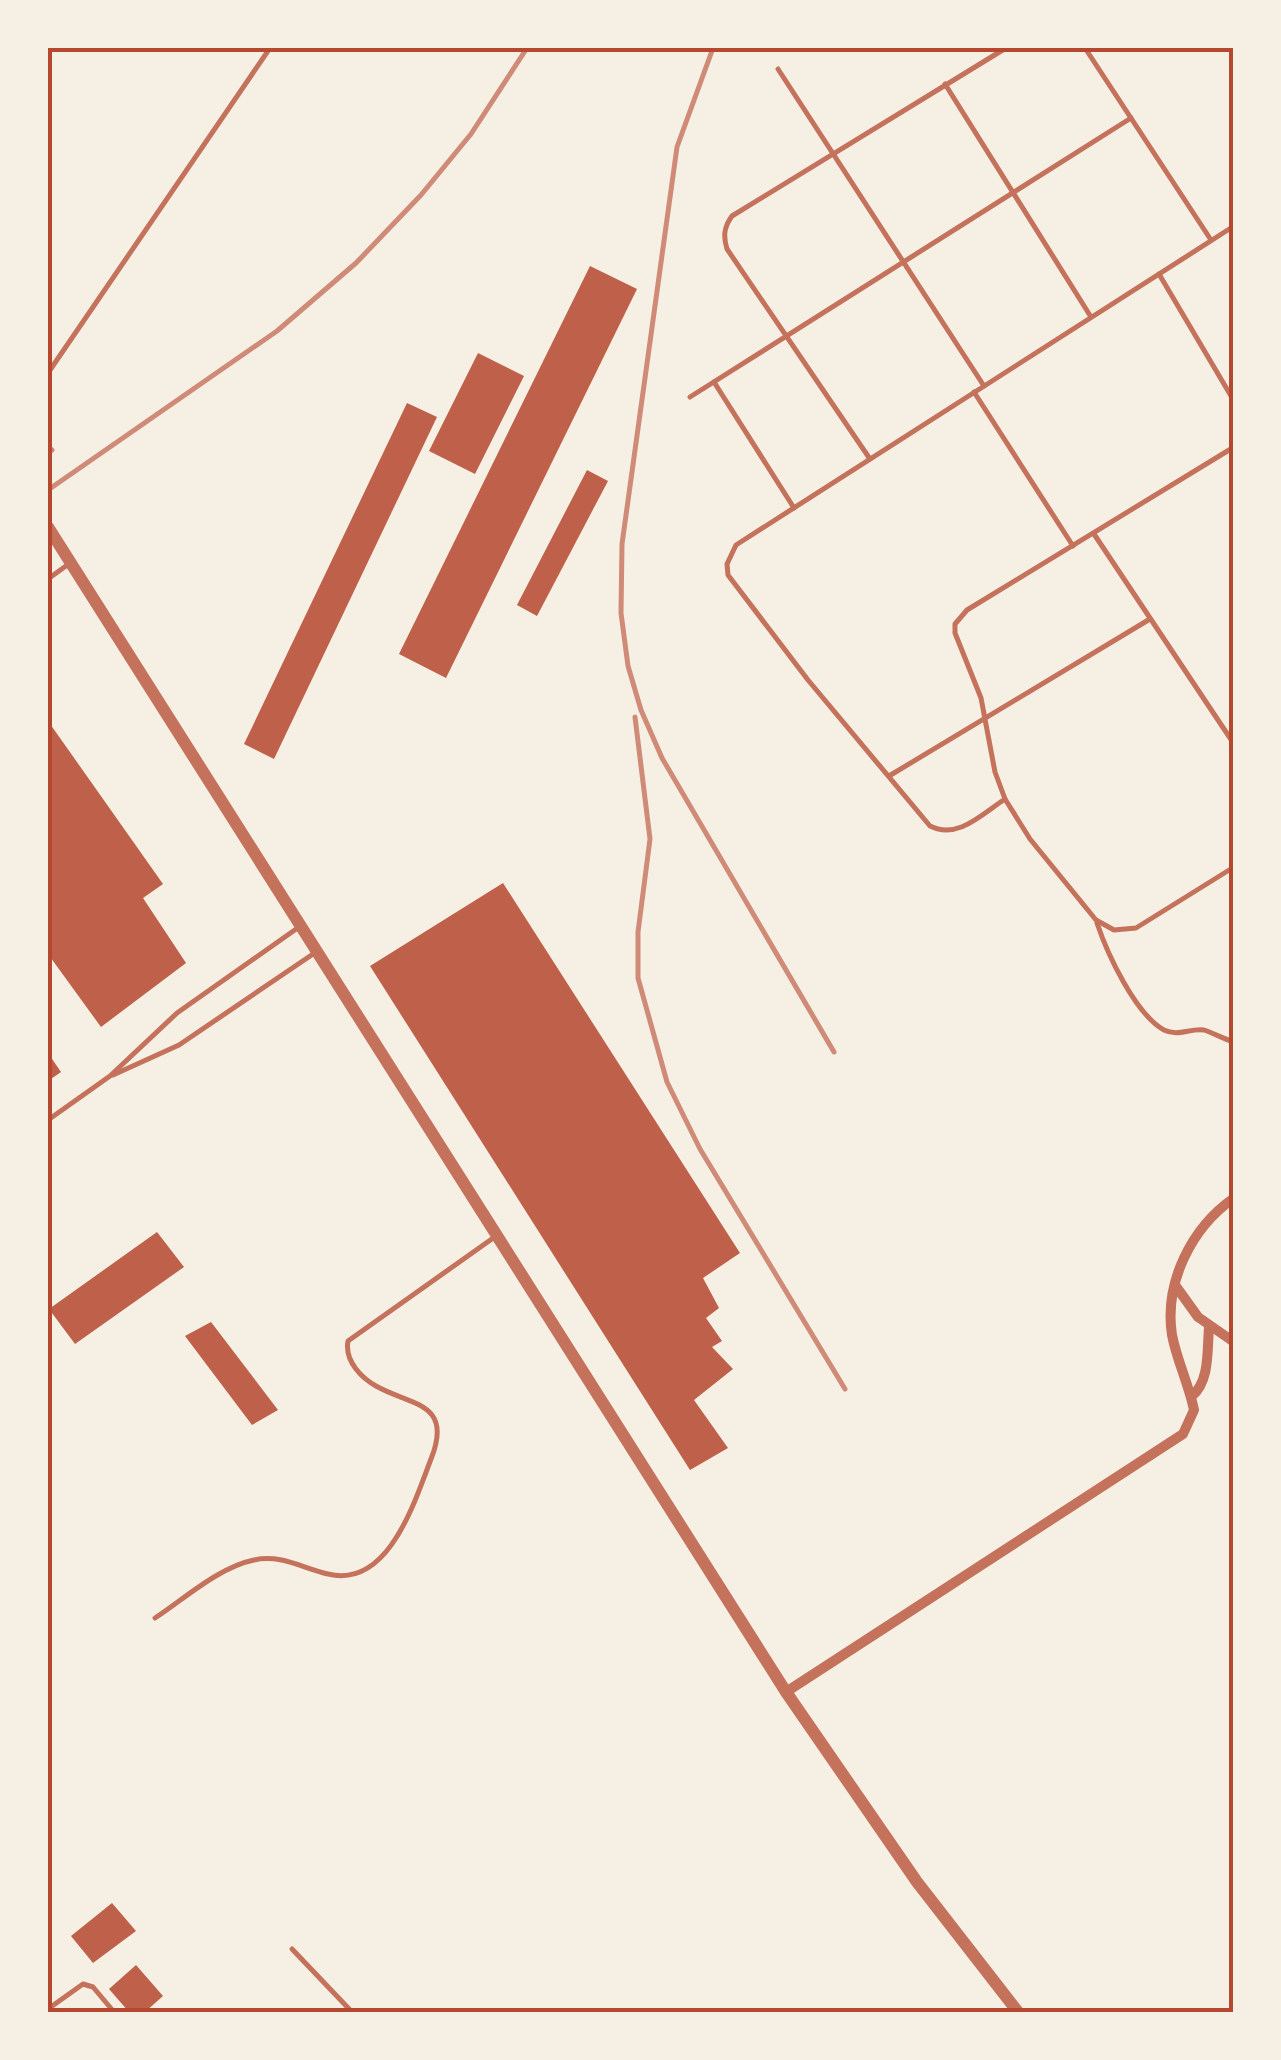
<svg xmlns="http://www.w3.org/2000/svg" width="1281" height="2060" font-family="'Golos Text',sans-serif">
<rect width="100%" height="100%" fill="#f6efe4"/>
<g fill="#bf614a">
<path d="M590,266l47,23 -191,389 -47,-24z"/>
<path d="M478,353l46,23 -49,98 -46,-23z"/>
<path d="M407,403l30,14 -163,342 -30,-15z"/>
<path d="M587,470l21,11 -71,135 -20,-11z"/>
<path d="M48,721l115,163 -20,14 43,65 -85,64 -53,-73z"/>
<path d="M503,883l237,370 -37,25 16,30 -13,10 16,23 -10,6 21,22 -39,31 34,48 -38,22 -320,-504z"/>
<path d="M48,1053l13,19 -13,9z"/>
<path d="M157,1232l27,35 -109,77 -26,-35z"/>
<path d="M211,1322l67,88 -26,15 -67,-89z"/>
<path d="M112,1903l24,28 -43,32 -22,-27z"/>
<path d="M136,1965l27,31 -18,16h-16l-20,-23z"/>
</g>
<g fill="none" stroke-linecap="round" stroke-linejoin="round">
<g stroke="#c5725c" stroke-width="5">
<path d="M1085,48l126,192"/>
<path d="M778,69l206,317"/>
<path d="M945,84l146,233"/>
<path d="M1159,274l75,127"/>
<path d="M48,373l222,-325"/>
<path d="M714,382l80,126"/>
<path d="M974,392l99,154"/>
<path d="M690,397l441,-279"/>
<path d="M1234,447l-267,163 -12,14v9l26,65 14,74 10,27 25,40 66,81 18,10 22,-2 98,-61"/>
<path d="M870,459l-143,-210c-4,-13 -3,-22 5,-33l274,-168"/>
<path d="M1094,534l140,210"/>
<path d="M48,579l22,-16"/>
<path d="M889,776l261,-157"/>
<path d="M1005,799c-23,15 -47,41 -75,27l-122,-146 -80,-105 -1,-11 9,-19 498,-319"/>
<path d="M1097,923c10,30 38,91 67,107 14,7 26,-2 40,0 9,3 20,9 30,12"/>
<path d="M113,1075l66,-30 137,-93"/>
<path d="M48,1120l62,-44 67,-63 122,-86"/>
<path d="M155,1618c29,-19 64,-51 99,-58 27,-6 48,8 74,14 61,15 87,-74 103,-115 28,-70 -44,-49 -75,-90 -7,-9 -10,-17 -8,-28l148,-105"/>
<path d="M292,1949l60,63"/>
<path d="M48,2009l35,-25 10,3 21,25"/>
</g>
<g stroke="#c5725c" stroke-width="10">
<path d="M1175,1285l23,32 36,25"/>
<path d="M1192,1396c18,-15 15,-46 17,-68"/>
<path d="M786,1692l397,-258 11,-24c-5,-25 -17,-49 -22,-75 -8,-52 19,-107 62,-137"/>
</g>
<path stroke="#c5725c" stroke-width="12" d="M48,527l738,1165 131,190 101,130"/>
<g stroke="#cf8b77" stroke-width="5">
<path d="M713,48l-36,99 -55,397 -1,69 7,53 13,44 21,48 172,294"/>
<path d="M48,453l4,-3"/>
<path d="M48,490l229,-159 79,-68 65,-68 50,-61 56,-86"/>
<path d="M635,717l15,122 -12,93v46l29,104 33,67 145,240"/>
</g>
</g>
<rect width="1281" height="2060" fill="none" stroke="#f6efe4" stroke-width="100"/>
<rect x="50" y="50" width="1181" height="1960" fill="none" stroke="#b5482f" stroke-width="4"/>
</svg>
